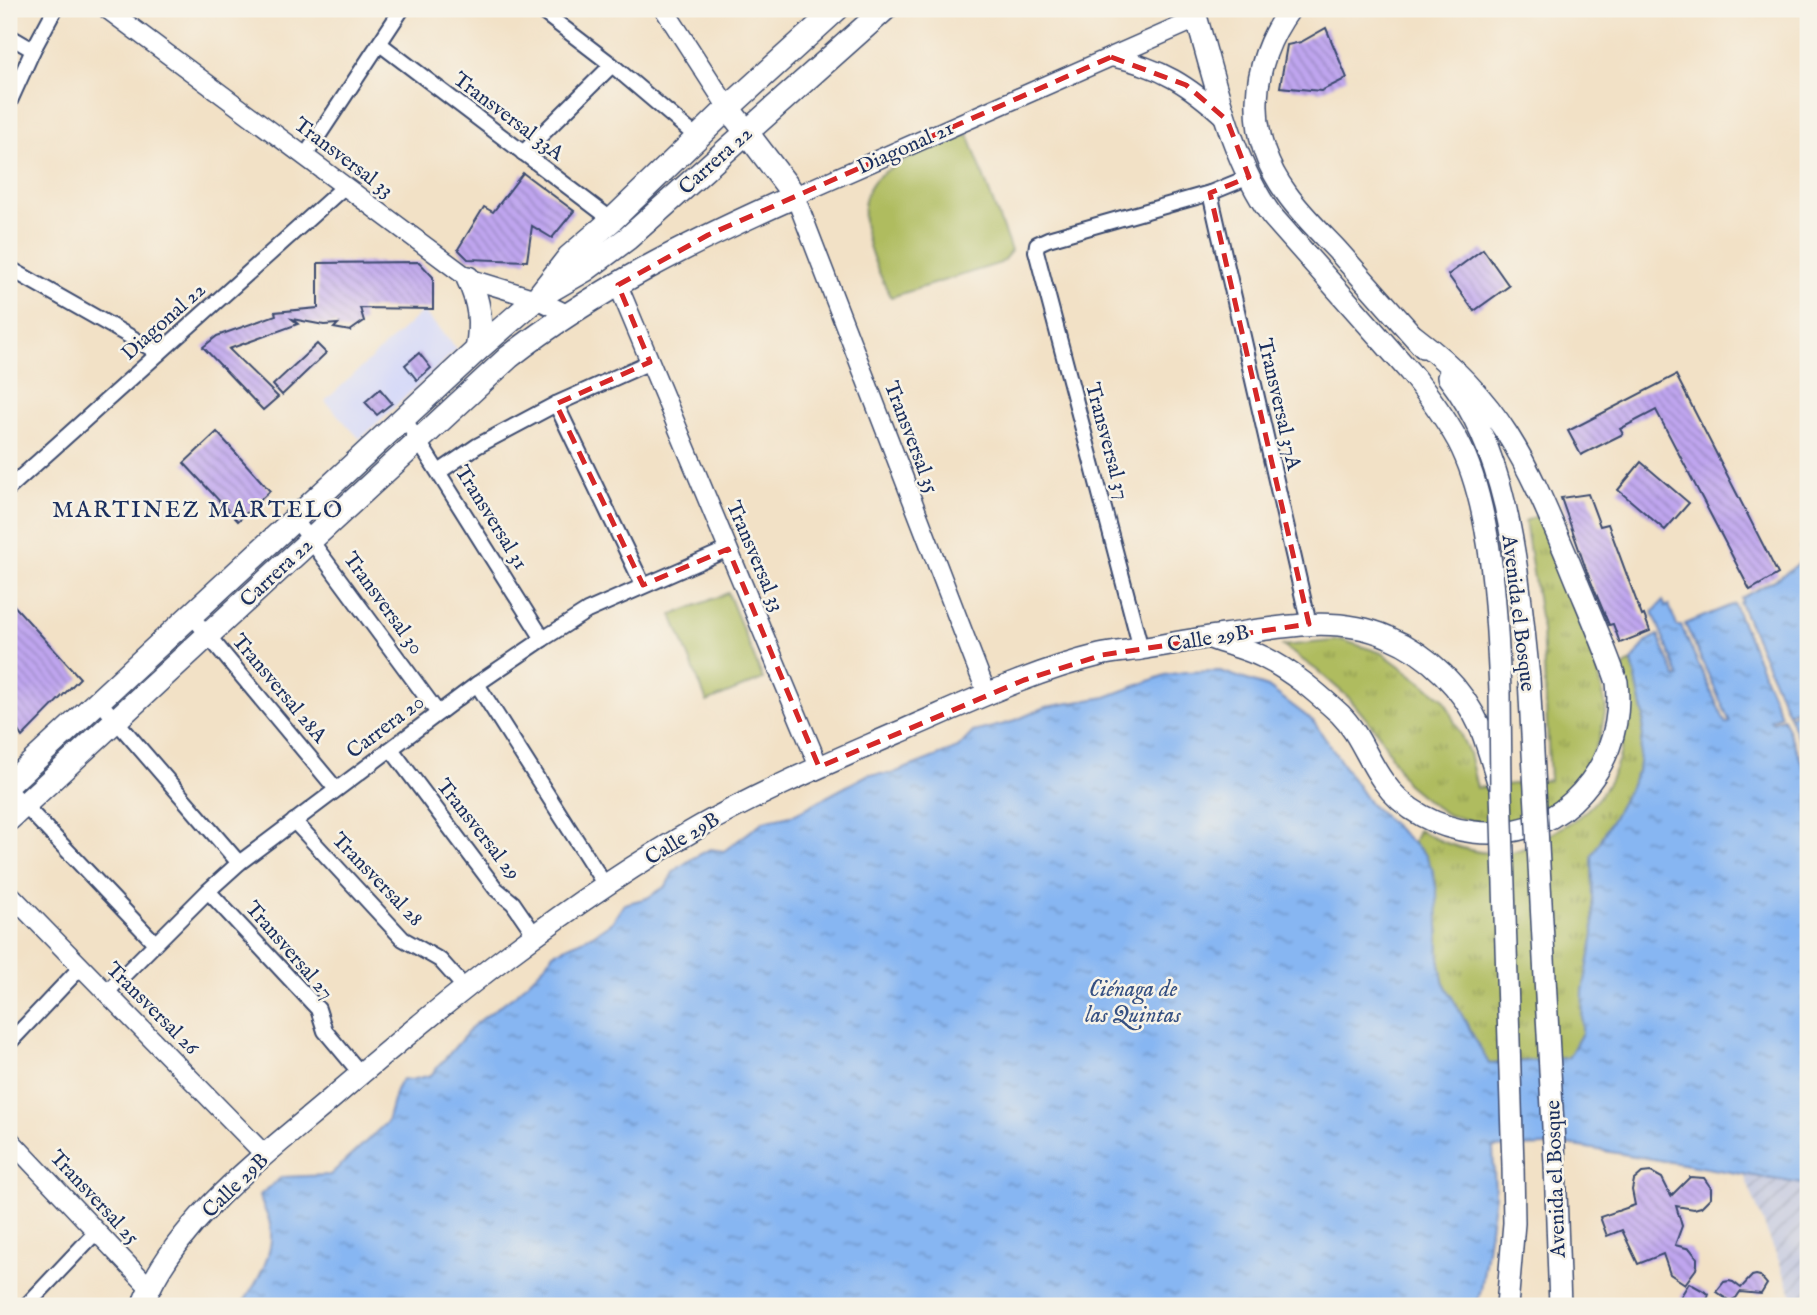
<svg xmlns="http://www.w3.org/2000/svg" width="1817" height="1315" font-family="'IM FELL English',serif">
<defs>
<pattern id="industrial-furrows" width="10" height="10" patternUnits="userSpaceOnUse" patternTransform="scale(1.75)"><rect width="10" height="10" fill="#bdc3de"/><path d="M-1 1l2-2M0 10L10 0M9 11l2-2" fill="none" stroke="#999fb7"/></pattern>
<pattern id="grass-tufts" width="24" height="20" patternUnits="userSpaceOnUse" patternTransform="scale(1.75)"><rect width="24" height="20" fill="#afbc5e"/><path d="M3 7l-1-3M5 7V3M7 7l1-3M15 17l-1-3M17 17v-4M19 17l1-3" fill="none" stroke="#8e9951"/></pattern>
<pattern id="water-ripples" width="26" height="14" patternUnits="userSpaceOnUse" patternTransform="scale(1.75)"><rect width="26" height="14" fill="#87b6f2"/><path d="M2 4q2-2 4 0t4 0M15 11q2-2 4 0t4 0" fill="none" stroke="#6e94c7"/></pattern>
<pattern id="building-back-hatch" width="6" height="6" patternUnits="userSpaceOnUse" patternTransform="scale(1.75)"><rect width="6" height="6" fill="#c0a6ef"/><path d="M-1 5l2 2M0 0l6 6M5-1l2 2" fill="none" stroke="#9b88c5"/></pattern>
</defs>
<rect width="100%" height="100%" fill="#f7f3e8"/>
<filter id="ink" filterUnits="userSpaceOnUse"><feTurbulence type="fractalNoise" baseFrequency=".0143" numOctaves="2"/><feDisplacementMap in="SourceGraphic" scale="14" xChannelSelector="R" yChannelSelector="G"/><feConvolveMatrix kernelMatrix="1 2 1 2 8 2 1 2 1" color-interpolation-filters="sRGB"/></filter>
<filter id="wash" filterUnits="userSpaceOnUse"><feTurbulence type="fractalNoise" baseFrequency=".00686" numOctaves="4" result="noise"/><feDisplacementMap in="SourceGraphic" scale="28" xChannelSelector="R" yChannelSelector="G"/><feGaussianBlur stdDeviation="1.57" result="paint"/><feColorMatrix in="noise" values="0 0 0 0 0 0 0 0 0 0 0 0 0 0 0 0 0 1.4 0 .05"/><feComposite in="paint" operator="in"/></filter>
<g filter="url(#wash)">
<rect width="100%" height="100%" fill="#f2e1c6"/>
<path fill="#d4d8f9" d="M423,311l34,38 -97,90 -35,-38z"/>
<path fill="url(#industrial-furrows)" d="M1744,1175l64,10v121h-11z"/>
<g fill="url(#grass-tufts)" stroke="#65765e" stroke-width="2">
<path d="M1539,515l55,137 12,56 -7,32 -15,31 -30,33 -30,16 -44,3 -32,-8 -18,-12 -24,-20 -27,-49 -30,-36 -31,-27 -35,-25 59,-6 40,13 62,46 25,54 8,35 73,-8 -8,-150 -17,-109z"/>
<path d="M1632,661l12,55 -6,56 -46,84 2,78 -11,57 -1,42 -14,25 -79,6 -46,-83 -4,-22v-27l-13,-77 -13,-12 5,-13c26,14 57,25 87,23 16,-1 35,-13 49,-21 7,-5 16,-9 23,-14 47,-34 56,-98 46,-151z"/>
</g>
<g fill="#afbc5e" stroke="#65765e" stroke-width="2">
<path d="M968,134l43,117 -10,12 -110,34c-16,-30 -45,-92 -12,-121 19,-16 64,-31 89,-42z"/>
<path d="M728,593l35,86 -56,23 -35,-87z"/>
</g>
<g fill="url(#water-ripples)" stroke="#5172a8" stroke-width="2">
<path d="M1806,540l2,4v218l-19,-46 16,-8 -2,-3 -15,8 -48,-110 2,-2 -1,-3 39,-21 25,-18 -5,-11z"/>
<path d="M1663,601l3,6 3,-2 8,21h4l45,98 4,-2 -45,-98 49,-20 47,111 -11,5 2,2 11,-4 25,59v408l-239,-40 -76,3 2,47 -14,95 -5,16h-1235c16,-23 37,-56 28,-86 -3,-9 -8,-15 -9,-25l22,-18 48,-2 57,-53 9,-32 6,-11 9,1 20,-5 43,-50 43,-32 31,-31 5,-9 40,-18 19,-13 12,-18 23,-6 19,-12 8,-15 19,-13 17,-9 14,2 40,-30 31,-7 74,-40h22l67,-26 15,-16 36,-9 37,-16 60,-10 59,-22 20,-3 35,-1 48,16 45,34 57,83 56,51 7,16 4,21 2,67 4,22 46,83 79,-6 14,-25 1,-42 11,-57 -2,-78 46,-84 6,-56 -12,-55 15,-20 11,-6 18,43 3,-1 -26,-65z"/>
</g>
<g id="blocks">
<g fill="url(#building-back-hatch)">
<path d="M1326,28l21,50 -26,13 -41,-4 7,-42 14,-3z"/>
<path d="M523,173l51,38 -22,27 -20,-12 -5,35 -59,-2 -10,-10 26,-42 9,5z"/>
<path d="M1483,249l26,37 -35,25 -26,-36z"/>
<path d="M419,262l14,15v32l-73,-1 4,13 -14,10 -16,-3 4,-4 -14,1 -32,-6 6,5 -69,25 49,48 -15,13 -60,-63 14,-11 59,-21 -1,-3 43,-4v-45z"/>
<path d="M317,344l9,9 -44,42 -9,-10z"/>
<path d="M419,353l12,15 -14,12 -12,-15z"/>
<path d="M1676,375l102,199 -28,16 -94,-180 -36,19 3,5 -42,21 -13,-24z"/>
<path d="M380,389l12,14 -15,12 -12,-13z"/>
<path d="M217,432l53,59 -32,30 -54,-58z"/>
<path d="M1641,462l48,41 -24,27 -47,-40z"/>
<path d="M1588,494l12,32 8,-2 34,92 2,-1 6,16 -30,12 -7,-19 -4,1 -22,-53 -26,-74z"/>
<path d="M9,600l71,78 -58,59 -13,-20z"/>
<path d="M1651,1172l11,6 9,18 19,-19 14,1 7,10v9l-10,10 -7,2 -18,-3 6,20 -7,19 15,4 7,9v6l-1,5 -11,15 -15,-10 -7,-20 -25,10 -16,-34 -15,6 -7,-19 35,-12 -3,-15 2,-10 8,-7z"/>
<path d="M1756,1275l4,1 7,8 -6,10 -21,-2 -4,6 -6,3 -14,-9 8,-10 5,-1 4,1 8,6 11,-12z"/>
<path d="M1689,1283l20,11 -4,12h-24v-10z"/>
</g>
</g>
</g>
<g filter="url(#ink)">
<use href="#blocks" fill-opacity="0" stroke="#3b4a6e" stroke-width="2"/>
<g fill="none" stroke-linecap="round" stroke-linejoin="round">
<g stroke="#3b4a6e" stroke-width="18">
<g id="minor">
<path d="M539,9l73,56 86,73"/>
<path d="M9,36l24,14"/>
<path d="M380,44l232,176"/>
<path d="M9,103l24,-53 22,-41"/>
<path d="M523,153l89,-88"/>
<path d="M305,156l97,-147"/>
<path d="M1210,193l99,431"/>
<path d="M9,268l150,85"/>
<path d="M556,404l94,-42"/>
<path d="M404,418l139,221"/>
<path d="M439,472l38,-26 79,-42 87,181"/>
<path d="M9,488l336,-302"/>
<path d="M295,519l143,194"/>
<path d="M191,615l145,174"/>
<path d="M1141,649l-105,-398 1,-7 11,-5 162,-46 39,-16"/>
<path d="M477,684l128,201"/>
<path d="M99,701l140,162"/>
<path d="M391,749l105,140 17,14 22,32"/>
<path d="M9,789l146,154"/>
<path d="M294,821l109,118 37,21 26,29"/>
<path d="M208,891l110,118 7,22 36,43"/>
<path d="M106,993l102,-102 31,-28 238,-179 66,-45 44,-28 141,-62"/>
<path d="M9,1043l72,-76"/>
<path d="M26,1306l70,-74"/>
</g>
</g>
<g stroke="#3b4a6e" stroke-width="21">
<g id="tertiary">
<path d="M107,9l361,269 68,21 33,16"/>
<path d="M664,9l64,99"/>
<path d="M1111,57c50,10 78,28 115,62"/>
<path d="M618,285l201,482"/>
<path d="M987,694l-192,-498 402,-177"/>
<path d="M9,893l256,262"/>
<path d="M9,1139l140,148"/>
</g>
</g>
<g stroke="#3b4a6e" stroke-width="24">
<g id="secondary">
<path d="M1194,9c20,68 36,149 78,207l137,155c18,22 35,45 49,70 35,66 39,177 42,251"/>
<path d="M1290,9c-41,56 -46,127 -3,185 14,20 33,38 50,56 28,32 57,64 86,97"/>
<path d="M1448,377c64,82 70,201 81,301"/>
<path d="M1213,639c16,6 35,10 50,18 29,14 54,36 77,57 20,20 27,45 43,67 41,59 137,70 189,21 34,-32 50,-74 45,-120 -14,-41 -32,-80 -48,-120 -42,-99 -66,-159 -155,-226"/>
<path d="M1555,1164l5,142"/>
<path d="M142,1306c33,-85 122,-150 189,-207 116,-99 238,-198 370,-273 63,-36 130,-64 196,-93 66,-28 133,-61 203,-78 13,-3 28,-4 41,-6 28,-5 55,-10 83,-14 54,-7 112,-21 164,2 41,17 75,51 93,92 7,18 12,37 18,56"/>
<path d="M1507,1306l7,-83 -1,-57"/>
</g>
</g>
<g stroke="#3b4a6e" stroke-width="26">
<g id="primary">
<path d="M468,278c12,25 14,45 9,72"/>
<path d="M547,292l38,-22 43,-32 257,-229"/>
<path d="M9,784l468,-434 59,-51 33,-42 43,-37 116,-112 109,-99"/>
<path d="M9,819l500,-462c87,-68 187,-117 286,-161l-67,-88"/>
</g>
</g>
<use href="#minor" stroke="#fff" stroke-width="14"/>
<use href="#tertiary" stroke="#fff" stroke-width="18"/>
<use href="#secondary" stroke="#fff" stroke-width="21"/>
<use href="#primary" stroke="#fff" stroke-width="23"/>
<g stroke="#3b4a6e" stroke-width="24" stroke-linecap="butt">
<g id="secondary-bridge">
<path d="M1529,678l26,486"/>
<path d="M1500,692l1,99 12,375"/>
</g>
</g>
<use href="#secondary-bridge" stroke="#fff" stroke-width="21"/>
</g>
</g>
<path fill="none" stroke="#d62828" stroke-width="5" stroke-dasharray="14 9" stroke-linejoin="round" d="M1111,57l75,28 41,35 22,57 -39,16 99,431 -207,31 -78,25 -205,87 -91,-218 -85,36 -87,-181 94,-42 -32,-77 90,-50z"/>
<g text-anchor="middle" stroke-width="5" stroke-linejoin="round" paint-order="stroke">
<g font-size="21" fill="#1b2f5e" stroke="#f7f3e8">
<text transform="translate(509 116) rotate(37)" y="7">Transversal 33A</text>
<text transform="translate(905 147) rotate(-24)" y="7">Diagonal 21</text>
<text transform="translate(344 157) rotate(37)" y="7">Transversal 33</text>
<text transform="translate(715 160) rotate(-42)" y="7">Carrera 22</text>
<text transform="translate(163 321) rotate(-42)" y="7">Diagonal 22</text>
<text transform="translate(1280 404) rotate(77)" y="7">Transversal 37A</text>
<text transform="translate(912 437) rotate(69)" y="7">Transversal 35</text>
<text transform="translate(1108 441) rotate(75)" y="7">Transversal 37</text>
<text transform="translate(492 517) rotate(58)" y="7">Transversal 31</text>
<text transform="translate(756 556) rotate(67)" y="7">Transversal 33</text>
<text transform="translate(276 572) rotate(-43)" y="7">Carrera 22</text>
<text transform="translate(384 603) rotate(54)" y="7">Transversal 30</text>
<text transform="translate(1519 613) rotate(83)" y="7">Avenida el Bosque</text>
<text transform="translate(1208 638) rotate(-9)" y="7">Calle 29B</text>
<text transform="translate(280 688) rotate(50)" y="7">Transversal 28A</text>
<text transform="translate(385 726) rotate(-37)" y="7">Carrera 20</text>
<text transform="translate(479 829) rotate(52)" y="7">Transversal 29</text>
<text transform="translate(682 838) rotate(-31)" y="7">Calle 29B</text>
<text transform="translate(378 879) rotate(46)" y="7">Transversal 28</text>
<text transform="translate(290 950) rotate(49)" y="7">Transversal 27</text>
<text transform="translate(153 1008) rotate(45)" y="7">Transversal 26</text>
<text transform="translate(1555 1179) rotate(-92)" y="7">Avenida el Bosque</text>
<text transform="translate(235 1185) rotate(-44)" y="7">Calle 29B</text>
<text transform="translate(95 1197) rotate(47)" y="7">Transversal 25</text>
</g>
<g font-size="23" letter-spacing="2" fill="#1b2f5e" stroke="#f7f3e8">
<text x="198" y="517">MARTINEZ MARTELO</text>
</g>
<g font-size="23" font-style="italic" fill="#365183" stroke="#f7f3e8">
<text x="1133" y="996">Ciénaga de<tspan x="1133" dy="26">las Quintas</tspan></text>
</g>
</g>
<rect width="1817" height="1315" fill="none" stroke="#f7f3e8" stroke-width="35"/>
</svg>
